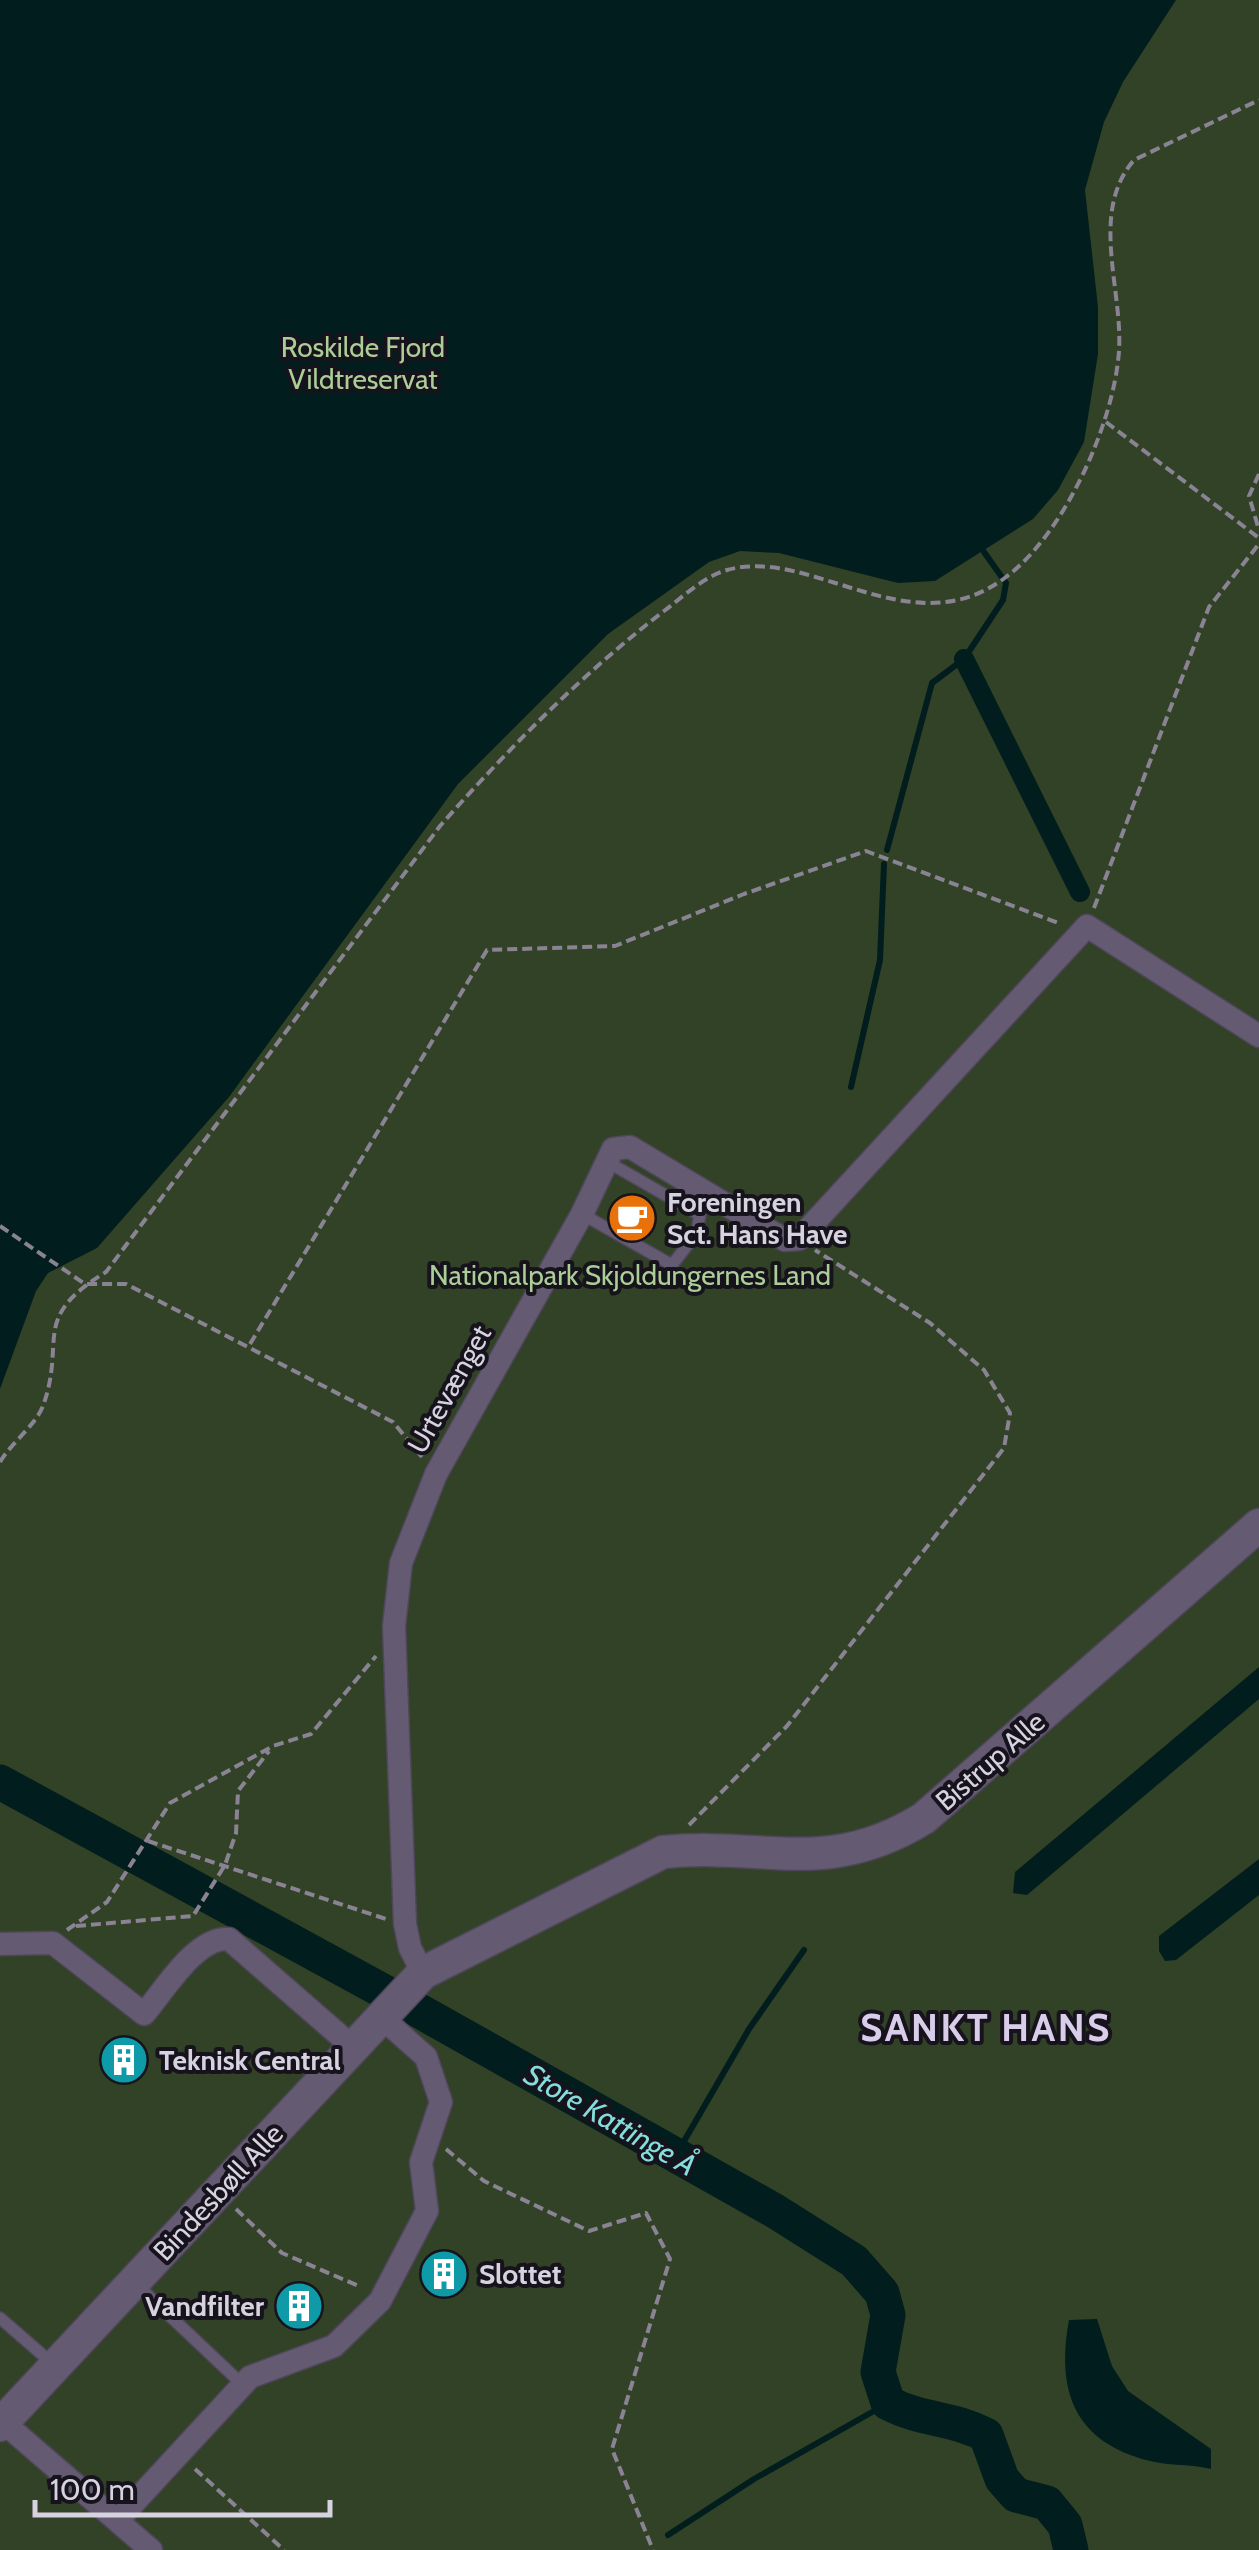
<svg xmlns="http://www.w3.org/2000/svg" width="1259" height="2550" font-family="Cabin,sans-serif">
<rect width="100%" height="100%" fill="#31283d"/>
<rect fill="#314226" x="0" y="0" width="1259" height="2550"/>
<g fill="#021d1d">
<path d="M0,0h1176l-53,82 -19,40 -19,68 13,117v47l-14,88 -26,48 -25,29 -98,62 -37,2 -119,-30 -39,-2 -31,11 -101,72 -150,150 -229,313 -132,151 -49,25 -12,18 -36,98z"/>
<path d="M1259,1667v32l-232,196 -14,-2 2,-21z"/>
<path d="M1259,1859v36l-83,65 -11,1 -6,-10v-15z"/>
<path d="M1097,2319l15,47 16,25 83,58v20c-20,-5 -41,-3 -61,-8 -76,-19 -94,-70 -81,-141z"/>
</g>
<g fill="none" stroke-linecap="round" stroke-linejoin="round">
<g stroke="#021d1d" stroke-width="6">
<path d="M887,850l45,-167 32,-24 39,-59 3,-17 -22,-31"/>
<path d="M851,1087l29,-127 4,-96"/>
<path d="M676,2155l73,-126 55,-79"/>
<path d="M668,2535l86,-56 134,-76"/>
</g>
<path stroke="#021d1d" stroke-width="20" d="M964,659l116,233"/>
<path stroke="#021d1d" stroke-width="35" d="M0,1782l425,232 350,197 79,50 28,32 6,22 -10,57 10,31c37,19 61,13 98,32l16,44 14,16 31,8 18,22 6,25"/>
<g stroke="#4e4659" stroke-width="14">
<g id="lane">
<path d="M582,1214l90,51 24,-31 4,-19 -94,-54"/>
<path d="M136,2284l107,101"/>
<path d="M0,2318l53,46"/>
</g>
</g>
<g stroke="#4e4659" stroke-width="25">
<g id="street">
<path d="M0,1944l53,-1 91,71c20,-23 52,-78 85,-75l125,109"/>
<path d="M423,1973l-13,-25 -5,-24 -11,-298 7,-63 35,-89 146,-260 31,-65 17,-2 155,93 14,-1 288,-313 172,110"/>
<path d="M3,2422l148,128"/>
<path d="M118,2520l132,-143 84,-31 46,-45 47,-90 -6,-49 20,-60 -15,-45 -44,-39"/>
</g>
</g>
<g stroke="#4e4659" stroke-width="35">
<path id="secondary" d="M0,2425l423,-452 240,-121c102,-10 165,26 261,-34l335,-293"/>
</g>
<g stroke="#8a8394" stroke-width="4" stroke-dasharray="10 5" stroke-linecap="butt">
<path d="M1106,422l153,116"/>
<path d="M1259,474l-10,22 10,34"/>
<path d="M1094,908l115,-301 50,-63"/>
<path d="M0,1226l85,58h41l267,138 29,35"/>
<path d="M250,1344l237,-394 128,-4 129,-52 122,-43 195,73"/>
<path d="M0,1462c11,-19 35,-36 43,-56 24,-67 -14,-87 63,-134l334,-446c69,-78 142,-152 224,-215 20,-15 39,-34 63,-41 85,-24 185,79 279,7 59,-44 108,-154 113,-226 4,-62 -30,-139 15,-191l125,-60"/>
<path d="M689,1825l98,-99 217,-278 6,-35 -26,-43 -54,-47 -115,-73"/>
<path d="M148,1841l238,78"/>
<path d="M76,1926l117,-10 32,-51 11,-32 2,-42 31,-40"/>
<path d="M67,1930l40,-28 63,-99 103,-57 38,-12 65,-78"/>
<path d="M446,2149l38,32 105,50 57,-18 24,46 -58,190 41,101"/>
<path d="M236,2209l46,44 79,34"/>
<path d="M195,2469l89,81"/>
</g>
<use href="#lane" stroke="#645a72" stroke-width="11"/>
<use href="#street" stroke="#645a72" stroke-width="22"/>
<use href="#secondary" stroke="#645a72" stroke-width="32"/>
</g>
<defs>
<g id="cafe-disc" transform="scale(2.5)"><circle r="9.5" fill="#e8710a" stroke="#17131c"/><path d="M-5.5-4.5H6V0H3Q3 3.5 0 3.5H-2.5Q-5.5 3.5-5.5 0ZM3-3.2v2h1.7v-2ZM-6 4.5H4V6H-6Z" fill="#fff"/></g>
<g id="building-disc" transform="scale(2.5)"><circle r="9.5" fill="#0f9aa8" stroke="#17131c"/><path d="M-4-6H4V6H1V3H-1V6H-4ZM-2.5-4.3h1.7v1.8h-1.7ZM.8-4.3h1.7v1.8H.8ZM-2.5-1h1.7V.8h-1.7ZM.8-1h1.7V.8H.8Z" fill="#fff"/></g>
</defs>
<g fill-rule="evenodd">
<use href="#cafe-disc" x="632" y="1218"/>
<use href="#building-disc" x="124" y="2060"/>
<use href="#building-disc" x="444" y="2274"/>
<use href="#building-disc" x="299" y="2306"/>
</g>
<g text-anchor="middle" stroke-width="8" stroke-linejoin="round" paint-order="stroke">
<g font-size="28" fill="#abce96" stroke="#17131c">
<text x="363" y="357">Roskilde Fjord<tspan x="363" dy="32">Vildtreservat</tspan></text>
<text x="630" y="1285">Nationalpark Skjoldungernes Land</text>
</g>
<g font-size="28" font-weight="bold" fill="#d7d2e0" stroke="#17131c" text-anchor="start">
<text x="667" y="1212">Foreningen<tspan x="667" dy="32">Sct. Hans Have</tspan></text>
<text x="159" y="2070">Teknisk Central</text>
<text x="479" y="2284">Slottet</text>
<text x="264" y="2316" text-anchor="end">Vandfilter</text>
</g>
<g font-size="28" fill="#d7d2e0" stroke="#17131c">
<text transform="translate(449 1389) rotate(-61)" y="10">Urtevænget</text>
<text transform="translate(990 1761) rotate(-41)" y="10">Bistrup Alle</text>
<text transform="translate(218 2192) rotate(-47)" y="10">Bindesbøll Alle</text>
</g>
<g font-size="30" font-style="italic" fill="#84dddc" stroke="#17131c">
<text transform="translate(610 2120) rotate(30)" y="10">Store Kattinge Å</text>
</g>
<g font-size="38" font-weight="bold" letter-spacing="2.5" fill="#d9ceea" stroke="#17131c">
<text x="986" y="2041">SANKT HANS</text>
</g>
</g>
<path d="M35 2500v15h295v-15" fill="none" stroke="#d7d2e0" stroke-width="5"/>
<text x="50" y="2500" font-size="30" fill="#d7d2e0" stroke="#17131c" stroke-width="8" paint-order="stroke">100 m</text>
</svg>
